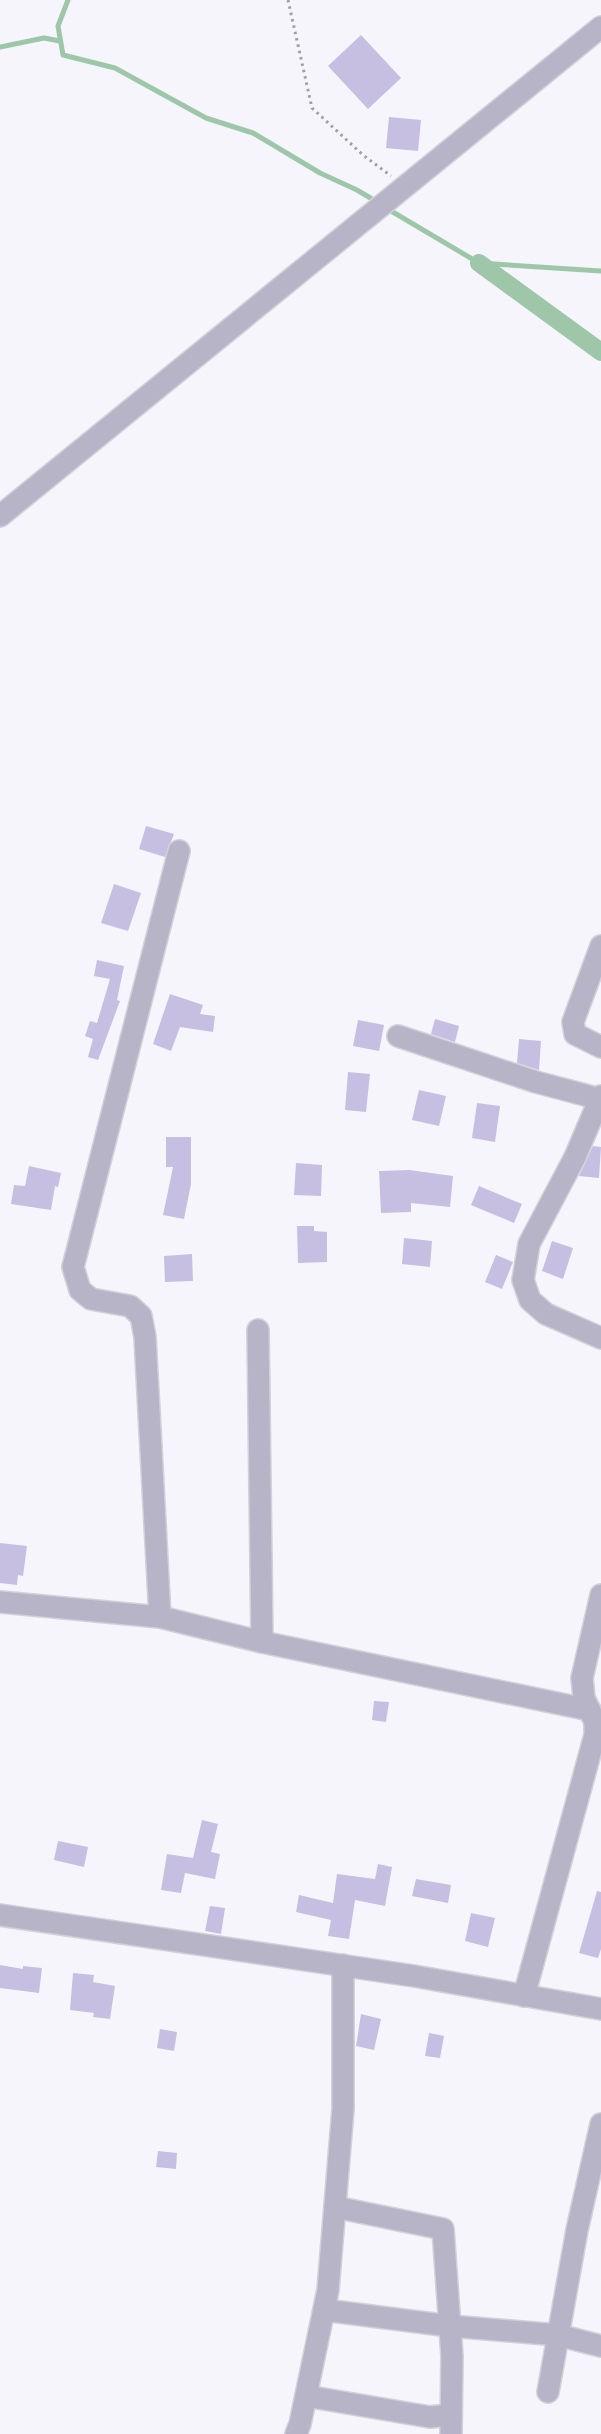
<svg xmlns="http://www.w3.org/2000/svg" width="601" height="2434" font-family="'Fira Sans Condensed',sans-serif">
<rect width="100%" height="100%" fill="#f6f5fc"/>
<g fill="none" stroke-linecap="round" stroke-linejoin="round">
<g stroke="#9ec7a9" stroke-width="5">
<path d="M68,0l-10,26 5,29 52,13 91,50 47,15 67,40 37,17 20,12"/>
<path d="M0,47l44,-9 16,3"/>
<path d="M386,208l93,55 122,8"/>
</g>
<path stroke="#9ec7a9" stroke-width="18" d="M479,263l122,89"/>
</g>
<g fill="#c6bfe2">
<path d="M361,35l40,43 -33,31 -40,-43z"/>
<path d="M389,117l32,3 -3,31 -32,-3z"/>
<path d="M146,826l28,8 -9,23 -26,-8z"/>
<path d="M114,884l27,9 -13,38 -27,-8z"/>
<path d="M97,960l27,6 -7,34 3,1 -22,59 -10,-3 5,-18 -8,-3 5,-15 7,2 13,-44 -16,-3z"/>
<path d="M170,994l33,11 -3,9 15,2 -2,16 -33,-5 -9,24 -18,-7z"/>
<path d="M435,1019l24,7 -4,16 -24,-8z"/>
<path d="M358,1020l26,5 -5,26 -26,-5z"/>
<path d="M519,1039l22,2 -2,29 -22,-7z"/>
<path d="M348,1072l22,2 -4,38 -21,-2z"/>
<path d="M419,1090l27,6 -7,30 -27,-6z"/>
<path d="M477,1103l23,3 -5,36 -23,-4z"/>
<path d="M166,1137h25v47l-7,35 -21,-4 10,-48h-7z"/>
<path d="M593,1146l8,1 -2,31 -20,-2z"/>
<path d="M296,1163l26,2 -1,31 -27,-1z"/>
<path d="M29,1166l32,7 -3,14 -3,-1 -4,24 -40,-6 3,-19 11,1z"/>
<path d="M409,1170l44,6 -3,31 -39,-4v9l-30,1 -2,-42z"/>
<path d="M479,1186l43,18 -8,19 -43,-18z"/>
<path d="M297,1226h17v5l13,1v30l-29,1z"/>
<path d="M404,1238l28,3 -2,26 -28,-3z"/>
<path d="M552,1241l21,7 -10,31 -21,-8z"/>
<path d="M192,1254l1,27 -28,1 -1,-26z"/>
<path d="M496,1255l17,7 -11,27 -17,-7z"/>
<path d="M0,1543l27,3 -4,30 -5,-1 -1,10 -17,-2z"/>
<path d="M374,1701l15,1 -3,20 -14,-2z"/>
<path d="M202,1820l16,4 -7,28 9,2 -5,25 -30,-6 -4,20 -20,-3 6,-36 26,4z"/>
<path d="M58,1841l30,6 -4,20 -30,-7z"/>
<path d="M378,1864l14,3 -7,39 -30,-6 -6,39 -21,-3 3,-16 -35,-8 3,-17 34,8 4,-29 38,5z"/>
<path d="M416,1879l35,6 -3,18 -36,-7z"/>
<path d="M597,1891l4,1v57l-3,9 -19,-5z"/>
<path d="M210,1906l15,2 -4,26 -16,-3z"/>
<path d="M471,1913l24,5 -7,29 -23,-6z"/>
<path d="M0,1965l23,4v-3l19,2 -3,25 -39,-5z"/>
<path d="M73,1973l21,2 -1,7 22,4 -5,33 -17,-2 1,-4 -24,-3z"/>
<path d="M361,2014l20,5 -7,31 -18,-4z"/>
<path d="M160,2029l17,3 -3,19 -17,-3z"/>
<path d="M429,2033l15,3 -4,22 -15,-2z"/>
<path d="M158,2151l19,2 -1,16 -20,-2z"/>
</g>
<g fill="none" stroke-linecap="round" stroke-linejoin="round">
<g stroke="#d2d0d9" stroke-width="24">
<g id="minor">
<path d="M0,516l601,-489"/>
<path d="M601,946l-28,76 2,12 26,13"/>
<path d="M398,1036l138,46 64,17"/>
<path d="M601,1096l-26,61 -46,87 -6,36 7,20 16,14 55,24"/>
<path d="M258,1330l4,312"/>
<path d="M0,1602l160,15 102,25 328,68"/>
<path d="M160,1617l-15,-280 -4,-21 -11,-10 -39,-7 -11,-9 -7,-23 106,-416"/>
<path d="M0,1915l414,61 187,33"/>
<path d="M524,1996l71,-261v-13l-11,-24 -2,-20 19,-83"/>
<path d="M335,2207l108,22 9,127 -1,78"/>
<path d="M324,2310l126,16 108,9 43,11"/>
<path d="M548,2392l29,-162 24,-106"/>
<path d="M306,2396l124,21 21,-2"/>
<path d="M296,2434l4,-10 28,-134 15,-181v-144"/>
</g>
</g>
<path stroke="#a09ea8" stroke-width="3" stroke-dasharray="2.5 4" stroke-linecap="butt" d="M288,0l24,108 51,47 28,21"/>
<use href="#minor" stroke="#b7b4c7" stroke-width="21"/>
</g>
</svg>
